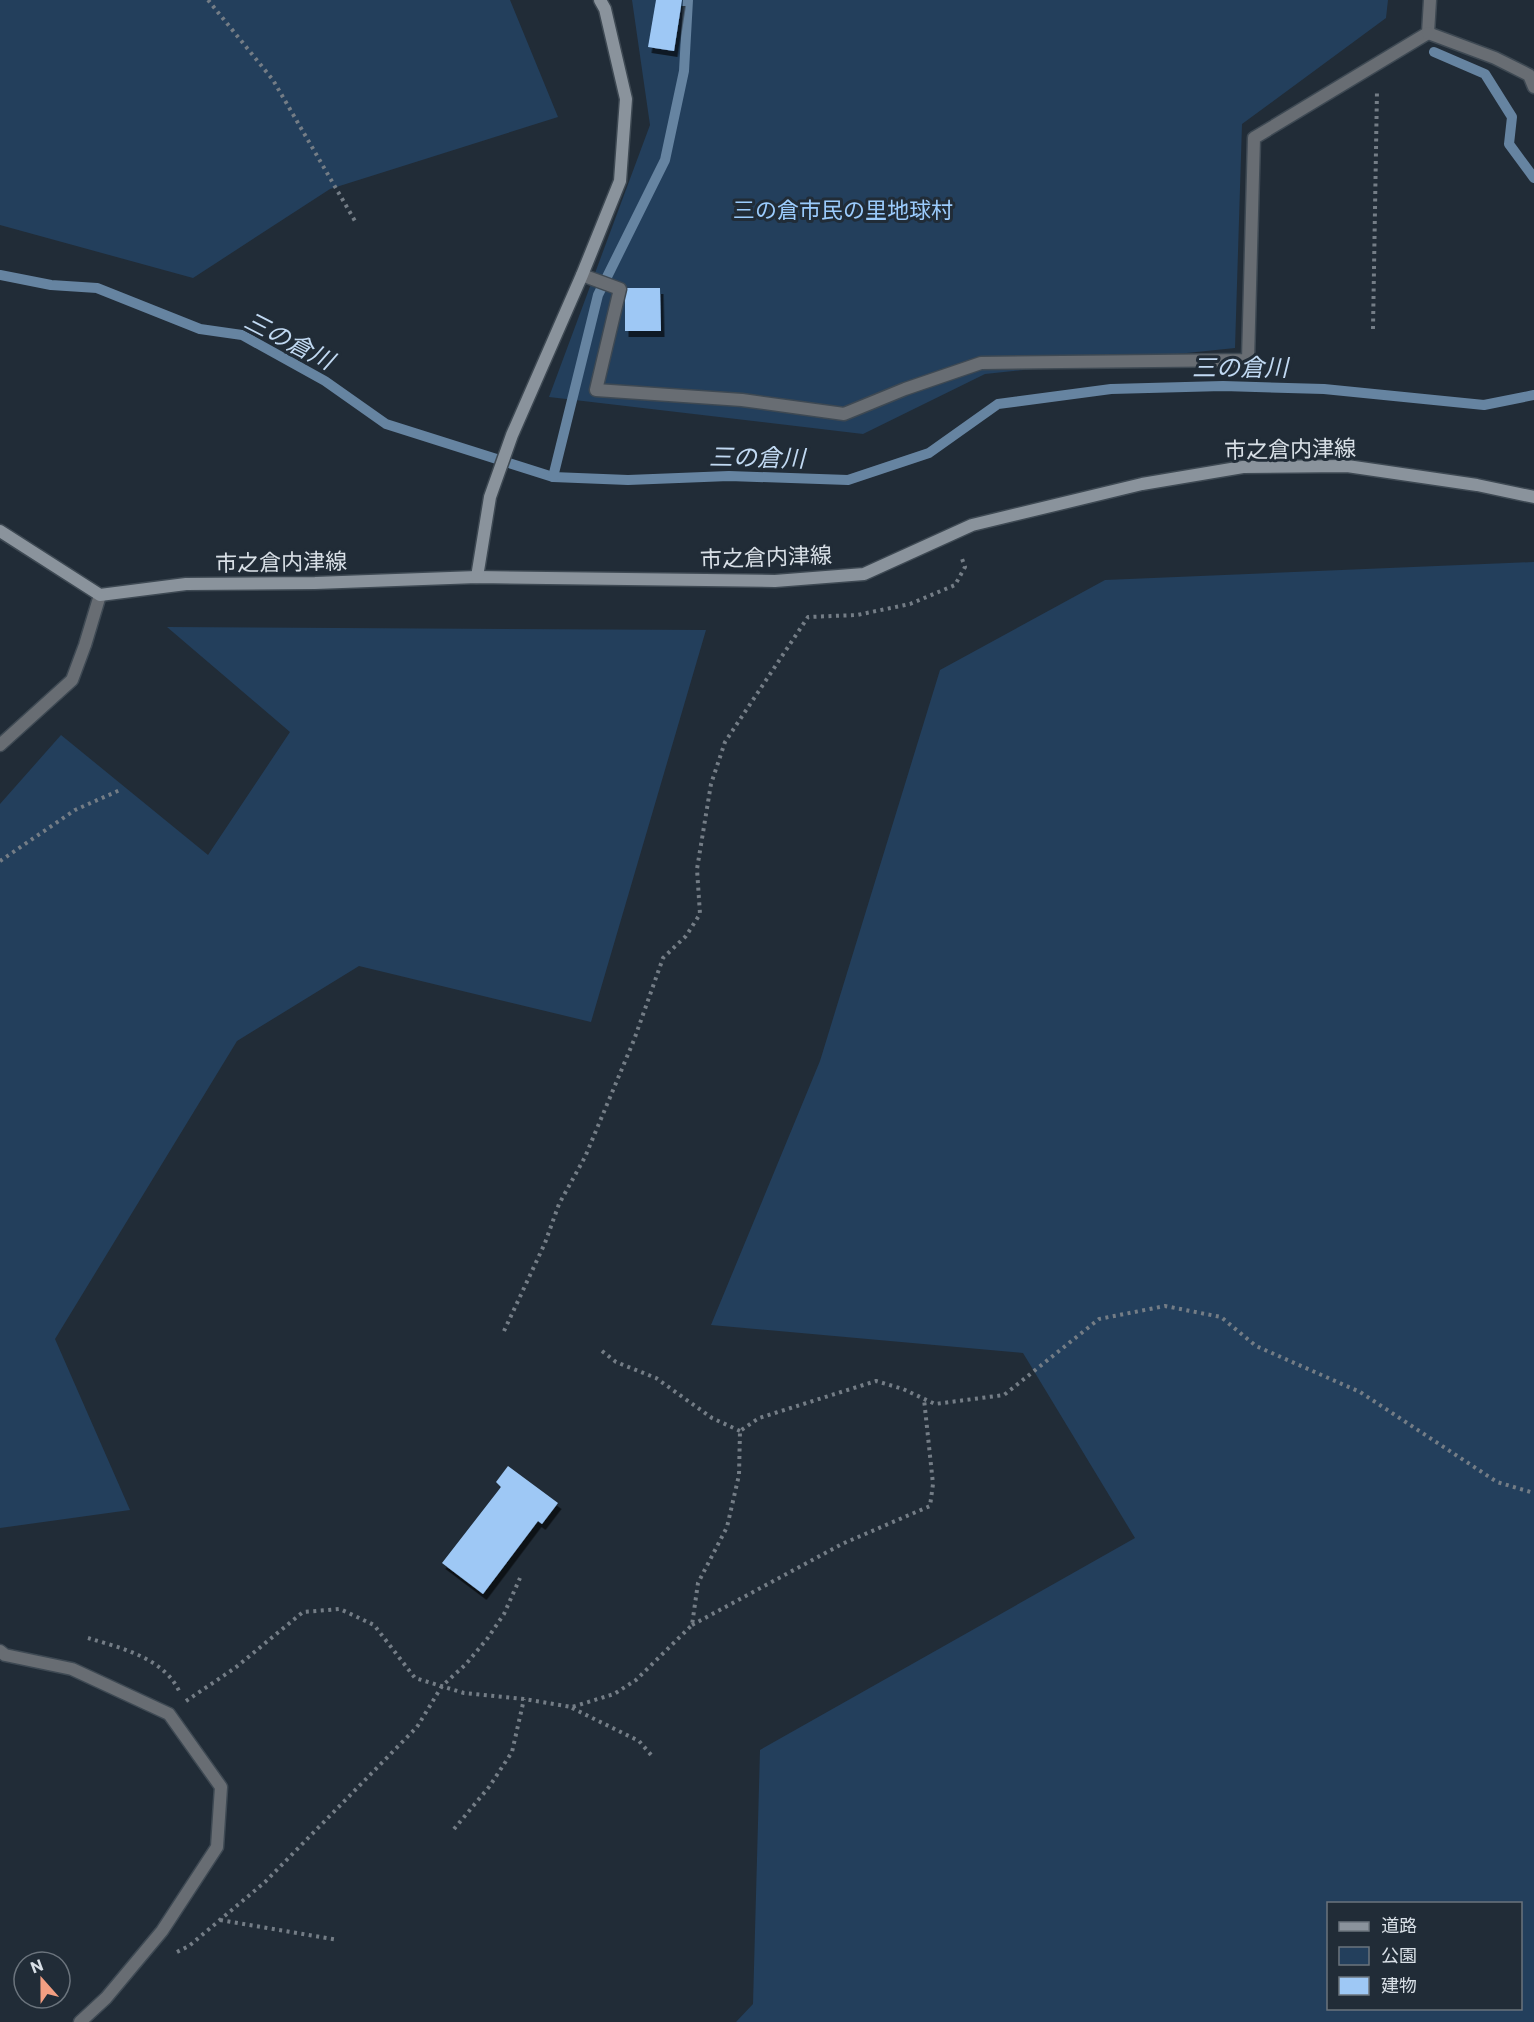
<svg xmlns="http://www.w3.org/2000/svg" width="1534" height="2022" font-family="Commissioner,'Noto Sans JP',sans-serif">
<defs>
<filter id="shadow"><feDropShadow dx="3.5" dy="6" stdDeviation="0" flood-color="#0009"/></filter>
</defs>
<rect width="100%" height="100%" fill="#212c37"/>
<g fill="#233f5c" fill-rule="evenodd">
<path d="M0,0h510l48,117 -228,72 -137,89 -193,-53z"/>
<path d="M632,0h756l-2,18 -144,106 -7,224 -250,26 -122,60 -314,-37 101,-272z"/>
<path d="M1534,562v1460h-798l17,-18 7,-254 375,-212 -112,-185 -312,-28 109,-264 120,-391 165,-90zM1328,1904h192v104h-192z"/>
<path d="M167,627l539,3 -115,392 -232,-56 -122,75 -182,298 75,171 -130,18v-724l61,-69 147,120 82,-123z"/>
</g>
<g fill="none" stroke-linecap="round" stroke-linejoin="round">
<g stroke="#6684a1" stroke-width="10">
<path d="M1434,52l51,22 27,43 -3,27 25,34"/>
<path d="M0,275l51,10 46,3 103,41 42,6 83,46 61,43 167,53 75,3 101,-4 119,4 81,-27 69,-49 113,-15 112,-3 101,3 160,16 50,-10"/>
<path d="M553,477l45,-182 67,-135 19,-89 4,-71"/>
</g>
</g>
<g fill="#9ec8f5" filter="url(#shadow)">
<path d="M656,0h26l-8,51 -26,-4z"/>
<path d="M625,288h35l1,43h-36z"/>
<path d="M508,1466l50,37 -16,21 -4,-3 -55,73 -41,-31 59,-76 -5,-5z"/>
</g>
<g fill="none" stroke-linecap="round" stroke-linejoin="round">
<g stroke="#3e4953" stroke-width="15">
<path id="lane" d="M582,275l38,14 -24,101 146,10 102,14 61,-25 76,-26 267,-3 6,-222 174,-105 2,-33"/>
</g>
<g stroke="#3e4953" stroke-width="15">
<g id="street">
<path d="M1428,33l67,25 34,17 5,12"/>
<path d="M0,745l72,-65 13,-35 15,-50"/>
<path d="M0,1651l5,4 67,14 97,45 52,73 -4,60 -55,84 -56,67 -26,24"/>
</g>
</g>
<g stroke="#3e4953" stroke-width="15">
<g id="secondary">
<path d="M0,531l100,64 86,-11 129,-1 162,-6 298,4 89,-7 108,-49 170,-41 101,-17 104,-1 130,19 57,12"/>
<path d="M477,577l13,-80 22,-62 70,-160 38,-94 6,-82 -21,-90 -5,-9"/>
</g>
</g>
<g stroke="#747d86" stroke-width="4" stroke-dasharray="3 4.5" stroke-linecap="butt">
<path d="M208,0l65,80 82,141"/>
<path d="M1373,329l4,-239"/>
<path d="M0,861l75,-51 45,-20"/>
<path d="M504,1331l41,-88 14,-39 26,-47 49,-117 29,-82 23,-22 14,-22 -3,-45 14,-85 14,-42 83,-125 49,-2 53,-11 45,-19 10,-18 -4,-11"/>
<path d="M602,1351l14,11 40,16 56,40 28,13"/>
<path d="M692,1625l150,-81 88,-38 3,-22 -9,-85"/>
<path d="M88,1638c33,10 77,20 92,55"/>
<path d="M186,1701l49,-33 68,-56 37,-3 34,16 41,53 49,15 60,6 48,8 42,-13 22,-14 56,-55 6,-42 29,-56 12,-52 1,-44 19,-13 117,-37 27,8 32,15 69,-9 95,-76 66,-13 56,11 35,29 104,46 137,90 37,11"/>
<path d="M572,1708l67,33 13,15"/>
<path d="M454,1829l35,-42 23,-35 12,-53"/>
<path d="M220,1920l118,20"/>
<path d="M177,1952l12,-6 76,-64 152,-155 25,-41 24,-22 21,-25 17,-25 16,-36"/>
</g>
<use href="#lane" stroke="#686d73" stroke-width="12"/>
<use href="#street" stroke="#686d73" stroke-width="12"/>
<use href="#secondary" stroke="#8a939c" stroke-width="12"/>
</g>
<g text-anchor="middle" stroke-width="6" stroke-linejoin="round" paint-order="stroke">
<g font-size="22" fill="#9bcbfc" stroke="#212c37">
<text x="843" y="218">三の倉市民の里地球村</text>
</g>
<g font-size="22" fill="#d9e0e7" stroke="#212c37">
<text transform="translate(1290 449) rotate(-1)" y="8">市之倉内津線</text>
<text transform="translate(766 557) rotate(-2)" y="8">市之倉内津線</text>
<text transform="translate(281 562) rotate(-1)" y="8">市之倉内津線</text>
</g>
<g font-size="24" font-style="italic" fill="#c1d9f2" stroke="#212c37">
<text transform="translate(289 341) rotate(27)" y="8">三の倉川</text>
<text x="1240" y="376">三の倉川</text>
<text transform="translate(757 458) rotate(1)" y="8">三の倉川</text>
</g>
</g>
<rect x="1327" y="1902" width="195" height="108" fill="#212c37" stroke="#6b747d" stroke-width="1.5"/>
<rect x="1339" y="1922" width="30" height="9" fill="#8a939c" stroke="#6b747d" stroke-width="1.5"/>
<text x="1381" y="1932" font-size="18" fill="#d9e0e7">道路</text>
<rect x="1339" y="1947" width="30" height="18" fill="#233f5c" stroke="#6b747d" stroke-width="1.5"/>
<text x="1381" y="1962" font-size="18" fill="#d9e0e7">公園</text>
<rect x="1339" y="1977" width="30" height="18" fill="#9ec8f5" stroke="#6b747d" stroke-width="1.5"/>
<text x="1381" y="1992" font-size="18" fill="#d9e0e7">建物</text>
<g transform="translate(42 1980) rotate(339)"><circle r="28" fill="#212c37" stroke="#6b747d" stroke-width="1.5"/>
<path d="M0-4.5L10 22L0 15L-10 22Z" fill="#f39f82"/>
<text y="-9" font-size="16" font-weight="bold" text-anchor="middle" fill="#d9e0e7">N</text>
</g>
</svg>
